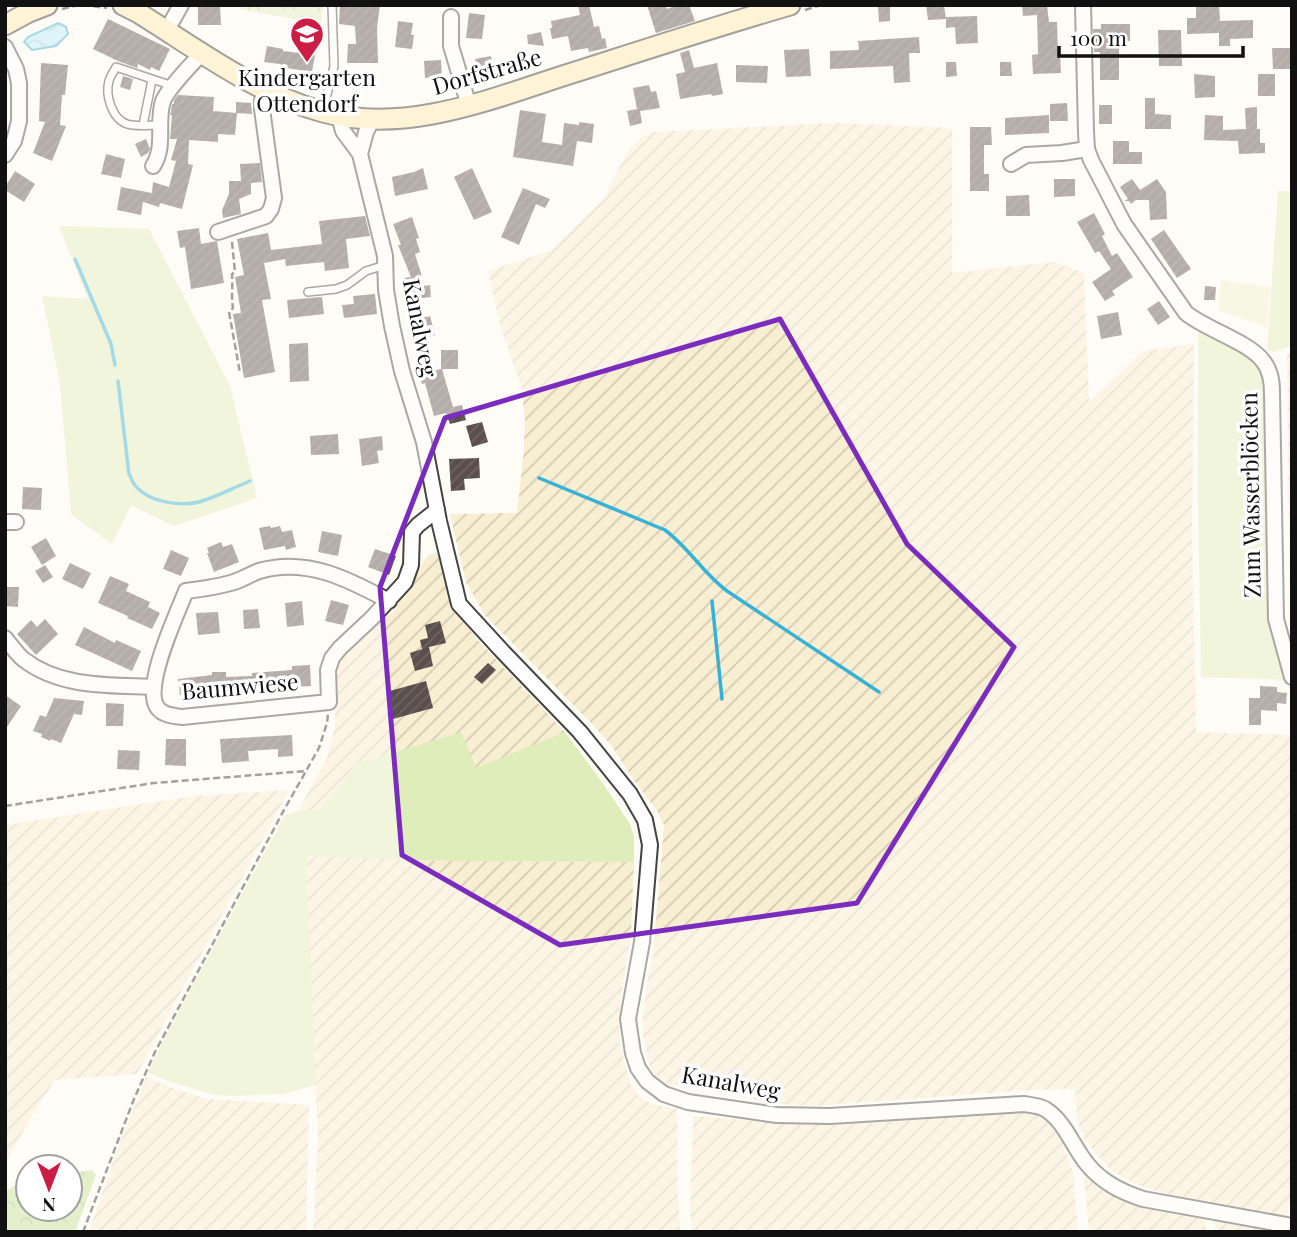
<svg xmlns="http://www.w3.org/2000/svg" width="1297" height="1237" font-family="'Playfair Display',serif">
<defs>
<pattern id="farmland-furrows" width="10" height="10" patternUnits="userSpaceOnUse" patternTransform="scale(1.75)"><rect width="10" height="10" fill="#f8eed2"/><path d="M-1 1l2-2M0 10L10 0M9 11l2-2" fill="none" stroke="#d4cbb3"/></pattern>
<pattern id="forest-crowns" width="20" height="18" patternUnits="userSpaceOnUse" patternTransform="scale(1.75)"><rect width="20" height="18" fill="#c4df98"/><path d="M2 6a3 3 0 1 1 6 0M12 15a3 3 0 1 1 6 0" fill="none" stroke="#a7be82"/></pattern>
<pattern id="park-crowns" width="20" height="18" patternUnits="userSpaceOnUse" patternTransform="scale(1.75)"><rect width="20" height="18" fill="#deedba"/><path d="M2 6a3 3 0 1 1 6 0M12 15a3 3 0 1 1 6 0" fill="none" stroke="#bdca9f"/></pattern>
<pattern id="water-waves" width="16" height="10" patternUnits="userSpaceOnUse" patternTransform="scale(1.75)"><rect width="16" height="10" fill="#b5ecfa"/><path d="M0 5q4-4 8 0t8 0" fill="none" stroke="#9bc9d5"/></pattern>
<pattern id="building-hatch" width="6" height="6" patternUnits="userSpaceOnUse" patternTransform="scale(1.75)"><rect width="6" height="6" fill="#5a4f4c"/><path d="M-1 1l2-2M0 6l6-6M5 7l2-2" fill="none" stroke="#6d6462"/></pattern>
</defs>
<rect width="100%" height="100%" fill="#fffbf5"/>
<g fill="url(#farmland-furrows)">
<path d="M836,123l116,5v145l103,-11 29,11 5,129 54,-51 51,-7 -2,191 4,197 96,3v460l-6,22 -91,-14 -60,-19 -23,-13 -15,-16 -13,-17 -7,-17 -2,-32 -42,1 -221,16 -37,-2 -76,-16 -31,-4 -16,-12 -5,-15 -4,-23v-18l4,-32 6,-28 11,-131 -8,-16 -23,-30 -22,-34 -15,-17 -112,-114 -18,-32 -16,-68 67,-1 7,-64 1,-30 -4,-33 -20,-58 -13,-57 62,-20 53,-51 23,-46 14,-16 14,-6z"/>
<path d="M1292,352v281l-2,-8 -3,-270z"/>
<path d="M440,553l11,51 24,33 90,95 -89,37 -106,-9 -14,2 -13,21 -25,27 -20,1 29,-53 8,-31 1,-60 4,-10 53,-45 35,-57z"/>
<path d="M289,790l-152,284 -82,6 -25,39 -25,45v-339l189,-29z"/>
<path d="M306,856l143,5 185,1 -3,72 -10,63 -2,32 1,16 10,38 6,9 7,8 14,5 20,4 1,82 2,41h-367l5,-94z"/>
<path d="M146,1077l26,11 36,11 101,6 -3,127h-217l29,-85z"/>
<path d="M1007,1111l24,1 17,10 14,20 11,30 5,60h-386l-2,-21 3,-95 108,8 72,-1z"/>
<path d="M1083,1169l29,26 29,12 64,9 1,16h-117z"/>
<path d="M1213,1218l72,14h-70z"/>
</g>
<g fill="#deedba">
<path d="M1278,191h14v154l-16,7 -9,-2z"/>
<path d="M59,226l90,3 81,157 27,112 -83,28 -43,-21 -19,39 -41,-30 -11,-131 -18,-87 46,3z"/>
<path d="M1198,329c27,15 61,25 68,58l1,95 22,198 -88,-3 -3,-187z"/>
<path d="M461,732l15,36 89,-36 37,50 28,42 4,12v26l-185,-1 -143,-5 10,229 -33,9 -50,2 -19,-1 -49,-15 -17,-8 19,-39 118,-218 13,-4 20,-1 25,-27 13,-21 14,-2z"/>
</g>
<path fill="url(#forest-crowns)" d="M92,1170l4,5 -21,57h-70v-40l20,-14h3v31h42v-36z"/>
<path fill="url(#park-crowns)" d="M240,5h83l-2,19 -82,-15z"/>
<path fill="#edf4cd" d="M1221,280l49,7 -3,40 -49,-16z"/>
<path fill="url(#water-waves)" stroke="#37b2d6" stroke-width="2" d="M58,23l8,4 2,7 -12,12 -24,4 -8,-8 4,-5z"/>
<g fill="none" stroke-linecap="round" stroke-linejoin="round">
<g stroke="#37b2d6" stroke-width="3.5">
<path d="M75,259l36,85 4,21"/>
<path d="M118,381l11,93c2,3 3,7 5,10 14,19 50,24 71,16 15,-5 30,-13 45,-19"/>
<path d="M539,478l126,52c24,18 38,43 62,61l152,101"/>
<path d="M712,601l10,98"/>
</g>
</g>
<g fill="url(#building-hatch)">
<path d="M198,5h22l1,20h-23z"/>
<path d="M340,5h40l-3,23 1,35h-31l1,-19h8l-1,-18 -16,-2z"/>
<path d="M578,5h11l5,22 5,-1 3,13 3,-1 2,10 -18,4 -1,-4 -17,3 -3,-15 -16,3 -2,-11h2l-1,-7 29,-6z"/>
<path d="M647,5h18l2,4 11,-4h11l6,16 -39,12z"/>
<path d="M926,5h18l2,14 -18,1z"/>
<path d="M1022,5h25l2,17h8l1,32h2l1,19 -28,1 -1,-19 6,-1 -1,-39 -14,1z"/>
<path d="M1196,5h23l1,16 33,-1v18l-23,1v7h-11v-13l-32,1v-16h9z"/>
<path d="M878,7h12v14l-11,1z"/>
<path d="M469,13l16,2 -3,24 -16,-1z"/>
<path d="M977,16l1,27 -22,1 -1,-17 -9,1v-11z"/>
<path d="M108,19l62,30 -11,22 -8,-4 -1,3 -12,-6 -1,4 -19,-7 -25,-12z"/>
<path d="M398,21l15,2 -2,12h3l-2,14 -17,-2z"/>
<path d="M1101,24h29v17h-11v39h-19v-28h-6l-1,-23h8z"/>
<path d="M1158,30h23l1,36h-23z"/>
<path d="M541,32l3,14 -16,-2 -1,-9z"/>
<path d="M919,37l1,16h-11l1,29 -16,1 -1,-17 -63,3v-18l29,-1 -1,-9z"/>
<path d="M267,46l16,3v2l32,4 -3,17 -32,-5v-3l-16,-2z"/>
<path d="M1272,48h20v21h-19z"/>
<path d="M809,49l2,27 -25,1 -2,-27z"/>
<path d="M689,50l5,18 23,-5 6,31 -11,2 -1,-2 -31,5 -4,-25 9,-2 -5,-19z"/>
<path d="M491,56l4,18 -16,3 -4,-18z"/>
<path d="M441,60l1,17 -17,1 -1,-17z"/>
<path d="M946,62h10l1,14 -11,1z"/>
<path d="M1000,62h11l1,14h-12z"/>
<path d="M41,63l27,2 -3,30h-3l-2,30 6,1 -14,35 -19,-8 12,-31 -6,-1z"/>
<path d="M736,65l32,1 -1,17 -31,-1z"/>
<path d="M1194,74l21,2v21l-20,1z"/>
<rect x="1258" y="74" width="17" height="22"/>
<path d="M123,76l10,3 -3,11 -10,-3z"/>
<path d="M649,85l2,7 5,-1 4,17 -20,3 2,12 -12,3 -3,-15 10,-2 -4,-21z"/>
<path d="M178,95l36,2 -1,14 24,2 -2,22 -17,-1v8l-29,-2 -1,24 5,1 -11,44 -22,-6 -1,4 -16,-5 -2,13 -24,-5 4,-23 31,6 1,-11 16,5 7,-26 -5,-1 6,-21h-7l2,-24h-2l1,-4 1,-7h2v-4z"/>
<path d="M1145,98h10v16l16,1v14h-26z"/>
<path d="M236,102l15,1 1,11 -16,-1z"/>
<path d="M1067,103l1,18h-18v-17z"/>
<rect x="1099" y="105" width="13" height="19"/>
<path d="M1257,107v22h3v14h5v10l-26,1 -1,-13 -34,-1 1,-25 18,1v14l23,-1 -1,-21z"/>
<path d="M520,110l26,4 -4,28 20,3 2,-22 15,2v-3l15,2 -2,19 -15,-2 -4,25 -60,-9z"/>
<path d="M1049,115v18l-44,2v-17z"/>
<path d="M970,127h21l1,18h-8v29h5v17h-19z"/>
<path d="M146,139l4,10 -2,4 -7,4 -6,-13z"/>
<path d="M1113,141h16v11h13v12h-29z"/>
<path d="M106,154l19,5 -4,19 -20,-4z"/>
<path d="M260,163l2,19 -11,1v11l-12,5 2,15 -18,4 -1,-8 7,-16v-13h12l-1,-17z"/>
<path d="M423,168l5,21 -33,7 -3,-19 22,-5z"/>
<path d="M472,168l20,44 -18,8 -20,-43z"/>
<path d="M15,171l20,13 -11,18 -19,-12v-3z"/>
<path d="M1054,179h21v17l-21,1z"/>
<path d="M1132,179l8,11 17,-11 9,13 1,27 -17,1 -1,-20h-13l-5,4 -2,-3h-5l4,-2 -8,-12z"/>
<path d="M523,188l27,11 -5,9 -9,-4 -17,41 -18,-8z"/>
<path d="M1029,195l1,21h-24v-20z"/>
<path d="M1094,213l11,21 -3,2 10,20 5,-3 16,24 -21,14 3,4 -10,6 -13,-19 19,-13 -12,-18 -4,2 -18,-31z"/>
<path d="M365,216l5,20 -24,3 3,29 -24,3 -1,-9 -38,4 -1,-7 -21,4 7,36 -9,1 13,72 -31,6 -11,-64 8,-1 -6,-36 9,-2 -7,-36 31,-6 3,17 51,-6 -3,-23z"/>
<path d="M412,217l7,21 -3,1 4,13 -5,2 6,19 2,13 7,-1 1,12 -24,3 -3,-22 7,-1 -13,-32h3l-8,-21z"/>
<path d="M199,228l2,16 16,-3 7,42 -33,6 -6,-42 -5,1 -3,-17z"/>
<path d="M1164,230l27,39 -14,9 -26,-39z"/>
<path d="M1205,286l11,1 -1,13h-11z"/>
<path d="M375,294l2,20 -33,4 -2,-13 12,-1 -1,-8z"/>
<path d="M322,297l2,17 -35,4 -2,-18z"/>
<path d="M1159,301l11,16 -12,8 -11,-16z"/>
<path d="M1118,312l4,23 -21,4 -4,-23z"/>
<path d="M430,316l5,19 -16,4 -5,-19z"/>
<path d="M308,343l1,38 -19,1 -1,-38z"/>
<path d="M441,350h17v19h-16l11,38 9,-2 4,15 -16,4 -4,-11 -12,3 -9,-33 -3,1 -3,-10 22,-5z"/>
<path d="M482,422l6,20 -16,5 -6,-21z"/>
<path d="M338,434l1,20 -28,1 -1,-19z"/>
<path d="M382,436l1,14 -6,1 2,12 -17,3 -3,-27z"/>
<path d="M479,458l1,20 -16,1 1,11 -14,1 -2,-32z"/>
<path d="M23,487l19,1 -1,22 -19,-1z"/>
<path d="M270,526l1,2 9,-2 2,6 10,-2 4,17 -10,3 -1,-4 -21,4 -5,-22z"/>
<path d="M322,531l20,4 -4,21 -20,-4z"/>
<path d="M46,538l10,18 -14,9 -11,-18z"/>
<path d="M221,542l2,5 9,-3 7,18 -25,10 -7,-19h2l-2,-5z"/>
<path d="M375,549l21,7 -7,19 -21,-8z"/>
<path d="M171,550l18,8 -8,18 -18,-7z"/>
<path d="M70,563l21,10 -8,16 -21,-10z"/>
<path d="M45,565l8,12 -10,6 -8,-12z"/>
<path d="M110,576l19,8 -3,7 24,11 -2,5 12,6 -8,16 -25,-11 1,-2 -30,-13z"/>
<path d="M5,587h14l-1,20 -13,-1z"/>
<path d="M331,600l18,5 -6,20 -18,-4z"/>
<path d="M302,601l2,24 -17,2 -2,-24z"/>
<path d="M258,609l2,19 -16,1 -1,-19z"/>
<path d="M218,612l2,21 -22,2 -2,-22z"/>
<path d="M45,619l13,15 -22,21 -19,-21 14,-14 6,7z"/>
<path d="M440,621l6,22 -17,4 4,19 -18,5 -5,-18 12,-4 -2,-9 8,-2 -3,-13z"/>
<path d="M84,627l31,16 1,-3 25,11 -9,20 -57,-26z"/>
<path d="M488,663l8,7 -14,14 -8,-7z"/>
<path d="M310,665l1,21 -32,2v4l-41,3 -26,1v-5l-32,4 -2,-16 34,-4v-3h14v5l26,-1v-3l40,-3v-4z"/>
<path d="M426,681l7,27 -40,11 -7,-27z"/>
<path d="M1260,686l17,1v5l10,1 -1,11 -9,-1v8l-16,-1v15h-12v-27h11z"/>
<path d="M5,695l16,11 -16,24z"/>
<path d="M54,698l30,3 -2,14 -8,-1 -13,29 -10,-4 -1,2 -9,-4 1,-3 -9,-3 7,-16 6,2z"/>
<path d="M106,703l18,1 -1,22h-17z"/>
<path d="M292,735l1,21 -15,1v-8l-30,2 1,10 -27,2 -2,-24z"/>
<path d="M166,739h20v27l-21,-1z"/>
<path d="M118,750l22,1 -1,19 -22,-1z"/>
</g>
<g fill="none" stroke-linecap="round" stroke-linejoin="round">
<g stroke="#444" stroke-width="10">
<g id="lane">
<path d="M323,111l11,-45 -2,-61"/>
<path d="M143,125l9,-45"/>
<path d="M160,125c-11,0 -23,2 -33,-1 -15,-5 -22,-29 -18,-43 1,-4 5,-10 7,-14l57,19"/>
<path d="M308,292l28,-3 11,-4 19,-14 19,-6"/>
</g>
</g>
<g stroke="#444" stroke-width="18">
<g id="street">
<path d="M1083,5l3,127 1,17 4,11 33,64 62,89c21,17 63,29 77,48 8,10 9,21 9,32l4,226 16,58"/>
<path d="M451,17v29l18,60"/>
<path d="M167,30l14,-25"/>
<path d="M5,47l11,22 3,14v38l-5,20 -9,14"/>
<path d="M339,116l4,15 17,23"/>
<path d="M373,118l-7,14 -6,22 25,102 1,34 6,36 10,45 22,71 15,79 20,83 44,48 77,80 50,62 15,26 5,25 -8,97 -14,77 5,34 5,15 9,13 17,13 24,8 89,13 53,1 194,-12c7,1 16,2 21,5 21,13 28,39 43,56 15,18 34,27 55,34l149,27"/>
<path d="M1011,164l15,-9 36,-2 25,-4"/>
<path d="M153,166c13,-20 3,-44 10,-65 5,-13 28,-36 38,-47"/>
<path d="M218,232l48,-16 5,-7 3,-11 -12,-89v-9l4,-10"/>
<path d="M5,522h11"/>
<path d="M389,601c-41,-22 -83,-44 -130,-30 -8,3 -16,8 -25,11 -16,5 -32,7 -48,9 -9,23 -43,95 -29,116 5,8 16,9 25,10l147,-15 -1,-32 4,-12 8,-10 32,-30 33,-36 6,-17 1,-33 6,-7 19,-15"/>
<path d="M5,638c6,7 11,15 18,21 37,29 86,26 131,28"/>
</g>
</g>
<g stroke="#333" stroke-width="23">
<g id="secondary">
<path d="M123,5l14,7c60,37 117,81 186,100 84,23 170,-14 249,-39 72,-23 145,-47 218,-68"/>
<path d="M5,25l24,-13 18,-7"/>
</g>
</g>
<g stroke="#333" stroke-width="2.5" stroke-dasharray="7 3.5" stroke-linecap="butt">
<path d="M83,5l24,3"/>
<path d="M62,9l17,-4"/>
<path d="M805,10l16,-5"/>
<path d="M232,242l3,30 -3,2c1,12 -1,22 1,34l-4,4 11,61"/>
<path d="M5,806l149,-23 152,-12"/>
<path d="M83,1232l51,-133 21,-47 129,-242 35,-62 8,-25 1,-9"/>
</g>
<use href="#lane" stroke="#fff" stroke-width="7"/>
<use href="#street" stroke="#fff" stroke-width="14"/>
<use href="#secondary" stroke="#ffe9b0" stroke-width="19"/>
</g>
<path d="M0 0H1297V1237H0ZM780,319l127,225 107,103 -157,256 -297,42 -158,-90 -22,-268 65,-169z" fill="#fffbf5" fill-opacity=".55" fill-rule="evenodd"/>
<path fill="none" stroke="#7b2cbf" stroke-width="5" stroke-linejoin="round" d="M780,319l127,225 107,103 -157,256 -297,42 -158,-90 -22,-268 65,-169z"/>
<defs>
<g id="school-pin" transform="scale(1.75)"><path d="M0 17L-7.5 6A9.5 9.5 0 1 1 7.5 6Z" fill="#cc1e44" stroke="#fff"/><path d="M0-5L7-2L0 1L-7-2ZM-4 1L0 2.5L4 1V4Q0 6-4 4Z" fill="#fff"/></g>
</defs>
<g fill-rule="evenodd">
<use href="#school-pin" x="307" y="34"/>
</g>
<g text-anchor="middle" stroke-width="7" stroke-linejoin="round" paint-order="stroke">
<g font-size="23" fill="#111" stroke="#fff">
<text transform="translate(487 72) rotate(-16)" y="8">Dorfstraße</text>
<text transform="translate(420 328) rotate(79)" y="8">Kanalweg</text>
<text transform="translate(1251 495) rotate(-91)" y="8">Zum Wasserblöcken</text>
<text transform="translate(240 687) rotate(-5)" y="8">Baumwiese</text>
<text transform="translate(731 1083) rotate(10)" y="8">Kanalweg</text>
</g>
<g font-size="23" fill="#111" stroke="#fff">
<text x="307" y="86">Kindergarten<tspan x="307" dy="26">Ottendorf</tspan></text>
</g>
</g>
<rect width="1297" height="1237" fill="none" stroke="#111111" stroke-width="14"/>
<g transform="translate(49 1188) rotate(180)"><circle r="33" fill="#ffffff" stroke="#a0a0a0" stroke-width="2"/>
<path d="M0-5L12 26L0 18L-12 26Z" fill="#cc1e44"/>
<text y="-10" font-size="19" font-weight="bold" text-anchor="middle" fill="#111111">N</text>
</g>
<path d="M1059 46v10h184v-10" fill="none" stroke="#111111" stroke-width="3.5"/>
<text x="1070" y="46" font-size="21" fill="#111111" stroke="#ffffff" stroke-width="5" paint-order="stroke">100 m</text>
</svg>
